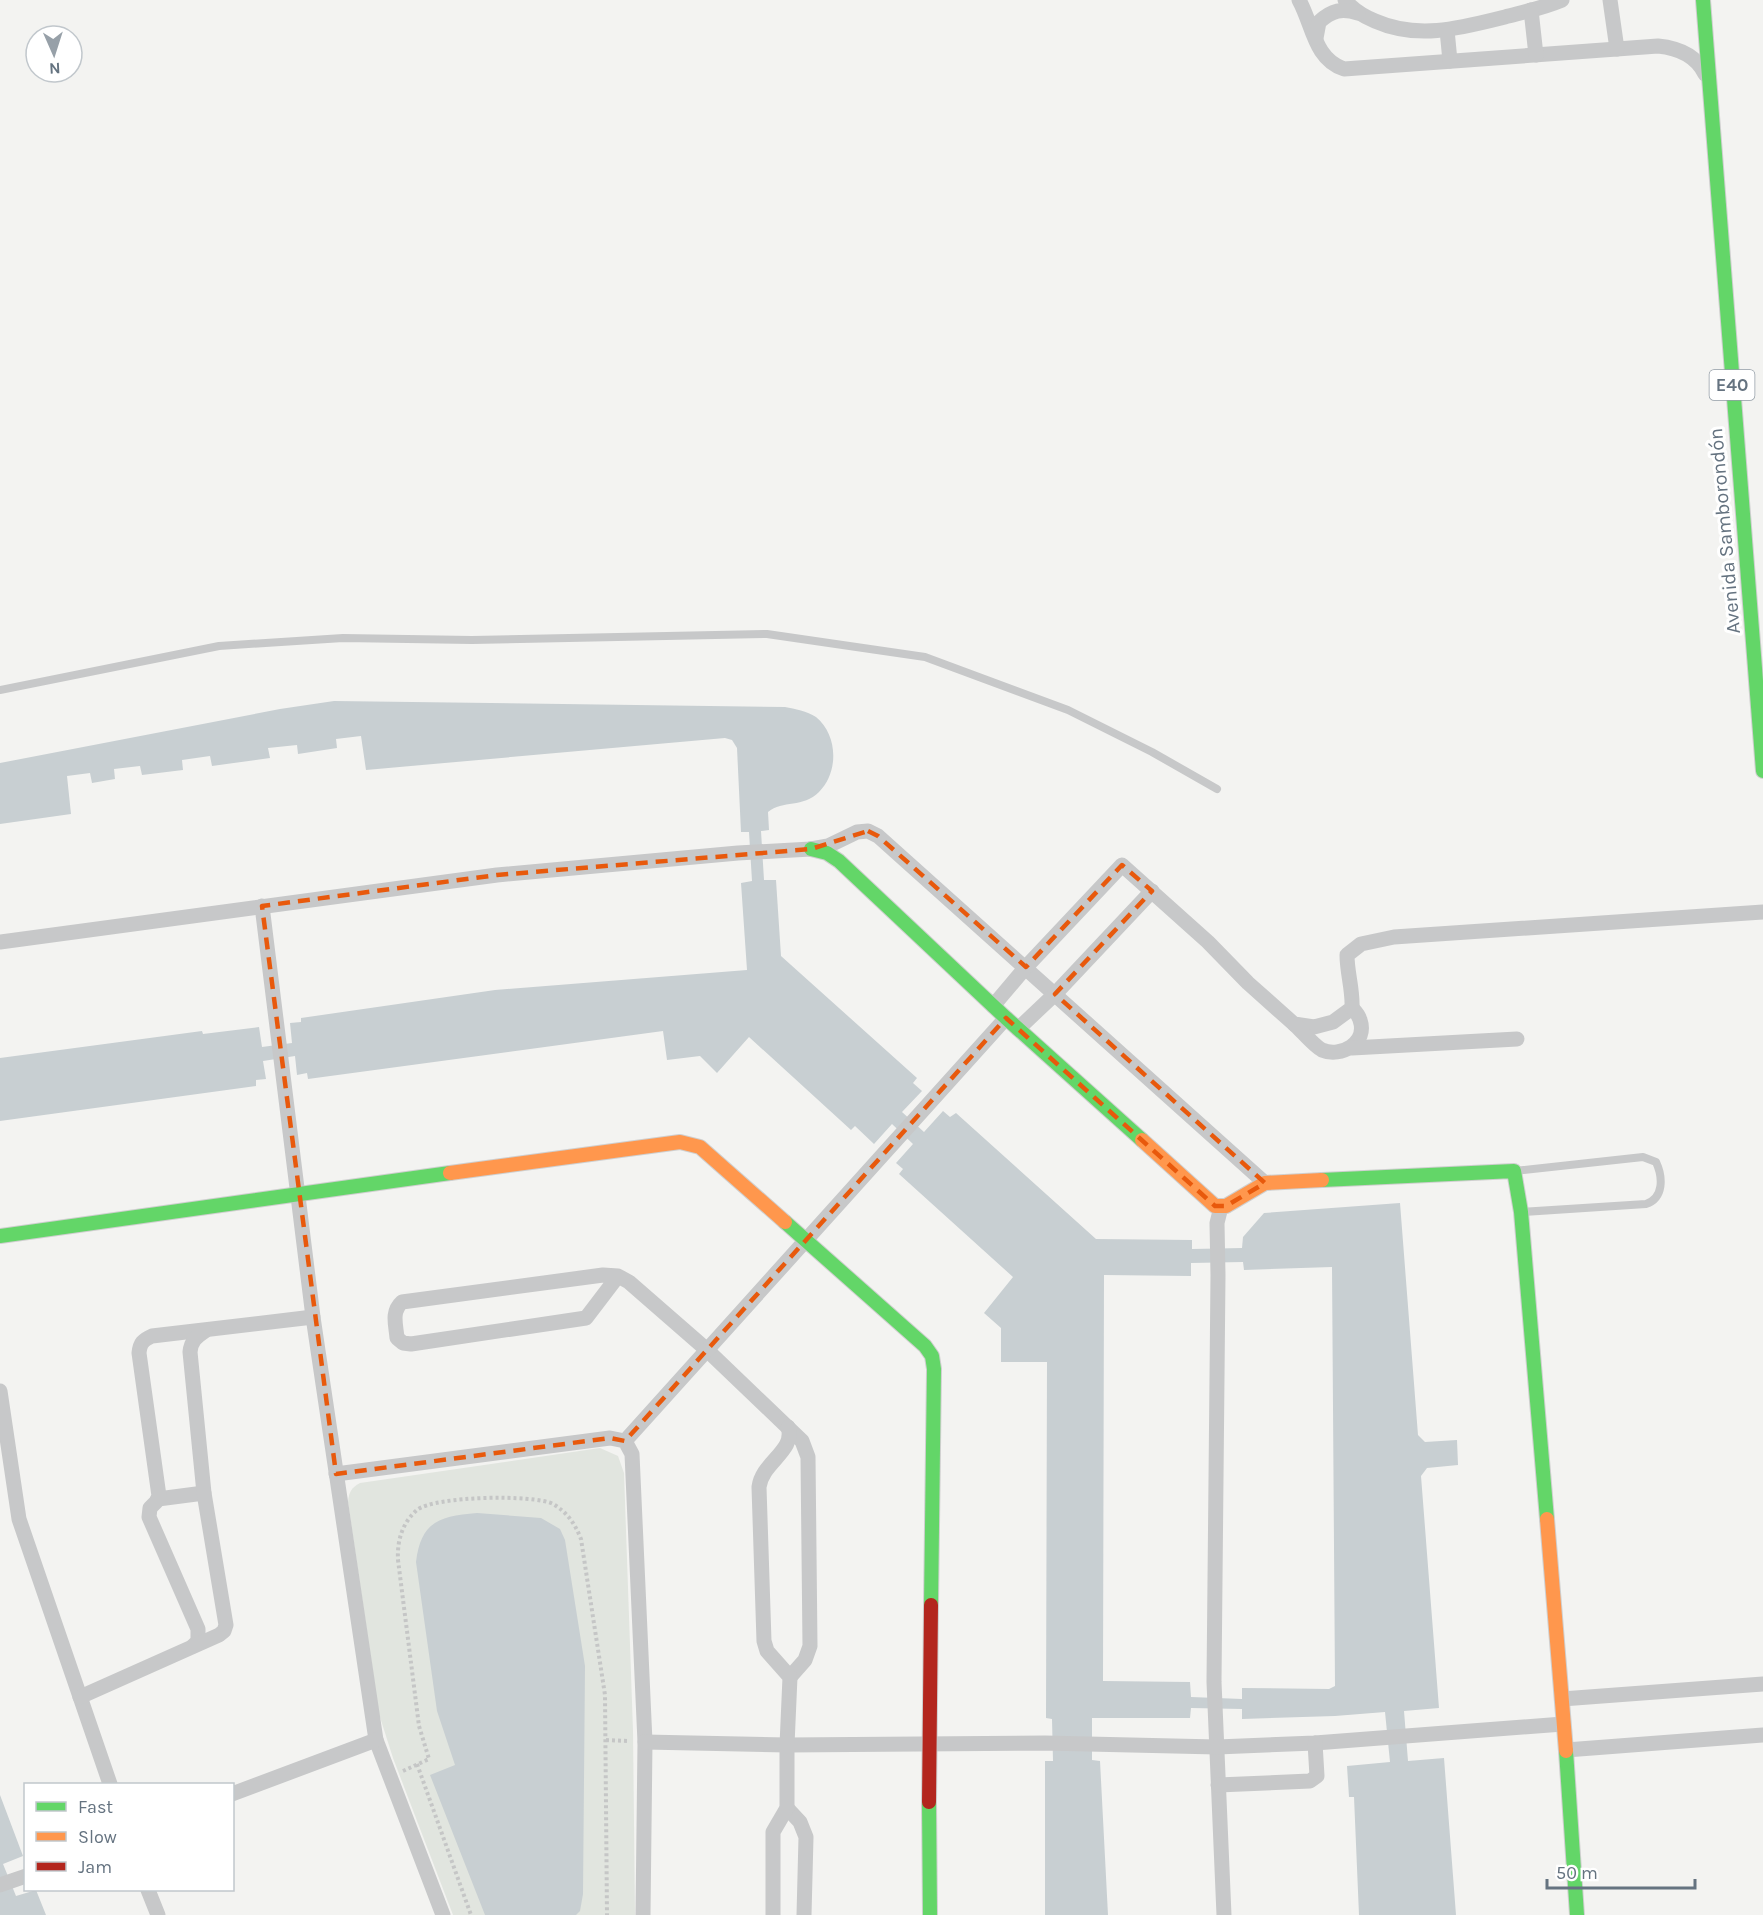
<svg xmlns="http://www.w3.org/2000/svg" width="1763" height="1915" font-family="Karla,sans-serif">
<rect width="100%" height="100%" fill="#f3f3f1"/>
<path fill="#e1e5df" d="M600,1448l18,8 6,17 9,258 2,184h-182l-60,-157 -14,-44 -31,-212c1,-10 3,-14 12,-19z"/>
<g fill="#c8cfd2" fill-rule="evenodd">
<path d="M334,701l451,6c10,2 22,4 31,10 22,18 23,55 3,75 -16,16 -36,8 -51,20l1,18 -8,1 3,49h12l5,76 136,122 -4,5 9,8 -20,21 22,20 19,-21 7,6 6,-4 140,126 96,1v9l50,-1 1,-11 21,-24 136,-10 18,232 7,7 32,-2 1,25 -31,3 -6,8 18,232 -35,3 4,50 36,-3 12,157h-97l-5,-118h-5l-2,-31 43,-4 -5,-50 -50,4 -93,3v-10l-51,-1 -1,10h-98v42l8,1 8,154h-63v-154h8l-1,-42 -6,-1 1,-356h-46v-34l-17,-15 29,-36 -114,-103 4,-5 -7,-6 17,-19 -21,-20 -18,20 -19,-18 -4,4 -102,-93 -32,36 -17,-17 -33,4 -4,-29 -355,48 -1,-6 -10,2 -2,-19 -32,5 3,18 -10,1v6l-256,35v-63l202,-27 1,3 56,-7 3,20 30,-4 -2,-20 11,-1v-4l194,-28 252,-20 -6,-87 11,-2 -3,-49h-8l-4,-84 -5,-8 -7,-2 -359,32 -5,-34 -25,3 1,9 -39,6 -1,-9 -29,3 2,10 -58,8 -2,-10 -28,4 1,10 -41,5 -2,-9 -26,3 1,10 -23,4 -2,-10 -23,3 4,38 -71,10v-61l280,-54zM1243,1262l1,8 88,-3 3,419 -6,3 -87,-1v11l-51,-2 -1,-15 -87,-1 1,-406 87,1v-13z"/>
<path d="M477,1513l64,5 19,11 5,11 20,126 -2,228 -3,17 -4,4h-91l-55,-140 25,-10 -18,-54 -21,-149c5,-41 24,-46 61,-49z"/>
<path d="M0,1795l23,61 -20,8 13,32 20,-6 10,25h-46z"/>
</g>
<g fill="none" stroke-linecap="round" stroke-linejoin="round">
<g stroke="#cfcfcf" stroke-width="16">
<g id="fast">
<path d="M1703,0l60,771"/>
<path d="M811,849l16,4 12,8 167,157 136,122"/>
<path d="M1322,1180l192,-9 7,41 26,307"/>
<path d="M785,1222l140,124 7,10 2,13 -3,236"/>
<path d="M0,1236l450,-63"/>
<path d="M1566,1751l11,164"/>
<path d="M929,1802l1,113"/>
</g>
</g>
<g stroke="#cfcfcf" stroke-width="16">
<g id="slow">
<path d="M1142,1140l73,66h11l39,-23 57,-3"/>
<path d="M450,1173l230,-31 20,5 85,75"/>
<path d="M1547,1519l19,232"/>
</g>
</g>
<g stroke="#cfcfcf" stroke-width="16">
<path id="jam" d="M929,1802l2,-197"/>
</g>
<g stroke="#c5c6c6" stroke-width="4" stroke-dasharray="3 3" stroke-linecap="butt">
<path d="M606,1740l23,1"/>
<path d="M417,1764l54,151"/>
<path d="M403,1771l26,-12 -10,-33 -21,-166c-1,-19 4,-37 19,-50 17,-14 117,-16 136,-6 15,9 22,20 28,35l24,156 2,220"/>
</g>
<g stroke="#c7c8c9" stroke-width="8">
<path d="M0,690l219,-44 124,-8 129,2 295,-6 158,23 143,53 84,42 65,37"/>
<path d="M1514,1171l129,-14 13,5c7,15 8,36 -10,42l-124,8"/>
</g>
<g stroke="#c7c8c9" stroke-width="15">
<path d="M1299,0c14,25 15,59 45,69l314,-23c20,2 38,9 47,28"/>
<path d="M1345,0c8,10 18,16 30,21 43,19 86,7 130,-4 19,-5 38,-9 57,-17"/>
<path d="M1610,0l7,49"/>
<path d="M1531,10l5,45"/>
<path d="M1447,30l3,31"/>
<path d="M1316,38l3,-16c13,-12 23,-14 39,-9"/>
<path d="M262,906l51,411 63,423 67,175"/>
<path d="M0,942l497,-67 241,-22 73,-4 17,-3 29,-14 11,-1 10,5 387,347"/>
<path d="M993,1006l33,-39 96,-102 86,77 40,41 46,41 20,3 19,-5 19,-14c1,-18 -5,-35 -5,-53l14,-11 33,-7 369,-25"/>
<path d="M1294,1024c7,6 20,22 28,26 19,8 46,-7 38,-30 -1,-4 -5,-9 -8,-12"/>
<path d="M1018,1029l37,-35 97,-103"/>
<path d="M1352,1048l165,-9"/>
<path d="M1221,1207l-4,16 1,52 -4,407 10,233"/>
<path d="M618,1276l-32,42 -175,26 -8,-1 -6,-5c-1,-13 -6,-26 5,-36l201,-27 15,1 11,6 78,68 95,91 6,16 2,189 -5,14 -15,17"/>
<path d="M0,1391l19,128 91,265"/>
<path d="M625,1441l381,-423"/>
<path d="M336,1474l274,-36 15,3 7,13 13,288 -2,173"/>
<path d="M158,1499l46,-6"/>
<path d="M193,1646l5,-5v-12l-49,-112 1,-9 6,-6 3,-6 -20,-143c1,-10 4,-13 13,-17l161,-19"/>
<path d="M80,1697l139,-62 5,-4 2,-6 -22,-132 -14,-141c1,-11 6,-15 15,-21"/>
<path d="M1562,1699l201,-15"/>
<path d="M645,1742l142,3 258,-2 172,4 98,-4 248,-19"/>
<path d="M1566,1750l197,-15"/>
<path d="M1218,1785l92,-4 7,-5 -2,-33"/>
<path d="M232,1794l144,-54"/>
<path d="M787,1808l13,14 6,15 -2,78"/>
<path d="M0,1885l26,-9"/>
<path d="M148,1890l10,25"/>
<path d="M773,1915v-83l14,-24v-63l3,-68 -23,-26 -3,-10 -5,-154c3,-25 37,-36 29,-60"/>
</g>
<use href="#fast" stroke="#63d668" stroke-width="14"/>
<use href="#slow" stroke="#ff974d" stroke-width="14"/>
<use href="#jam" stroke="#b3261e" stroke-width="14"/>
</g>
<path fill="none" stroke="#e8590c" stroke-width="4.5" stroke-dasharray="12 8" stroke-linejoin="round" d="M868,831l10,5 148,131 96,-102 30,26 -97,103 210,189 -39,23h-11l-209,-188 -381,423 -15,-3 -274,36 -74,-568 235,-31 314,-26z"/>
<g text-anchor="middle" stroke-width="6" stroke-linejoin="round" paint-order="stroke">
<rect fill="#fff" stroke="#939da6" stroke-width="1.5" x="1709.5" y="370" width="45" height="30" rx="4.5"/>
<g font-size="18" font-weight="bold" fill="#657380">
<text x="1732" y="391">E40</text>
</g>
<g font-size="20" fill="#657380" stroke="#fff">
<text transform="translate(1724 531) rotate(-95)" y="7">Avenida Samborondón</text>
</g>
</g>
<rect x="24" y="1783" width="210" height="108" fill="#ffffff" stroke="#c1c7cc" stroke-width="1.5"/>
<rect x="36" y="1802" width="30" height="9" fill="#63d668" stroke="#c1c7cc" stroke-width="1.5"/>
<text x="78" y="1813" font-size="18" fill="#657380">Fast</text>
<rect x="36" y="1832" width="30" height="9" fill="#ff974d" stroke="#c1c7cc" stroke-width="1.5"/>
<text x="78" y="1843" font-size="18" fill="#657380">Slow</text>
<rect x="36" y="1862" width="30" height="9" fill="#b3261e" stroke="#c1c7cc" stroke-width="1.5"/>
<text x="78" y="1873" font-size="18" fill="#657380">Jam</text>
<g transform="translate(54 54) rotate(177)"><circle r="28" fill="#ffffff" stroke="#c1c7cc" stroke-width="1.5"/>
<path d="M0-4.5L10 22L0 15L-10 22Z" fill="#97a0a8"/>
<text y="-9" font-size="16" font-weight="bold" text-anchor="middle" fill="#657380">N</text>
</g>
<path d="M1547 1879v9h148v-9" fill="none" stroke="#657380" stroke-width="3"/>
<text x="1556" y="1879" font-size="18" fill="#657380" stroke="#ffffff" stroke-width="4.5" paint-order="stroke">50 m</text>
</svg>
